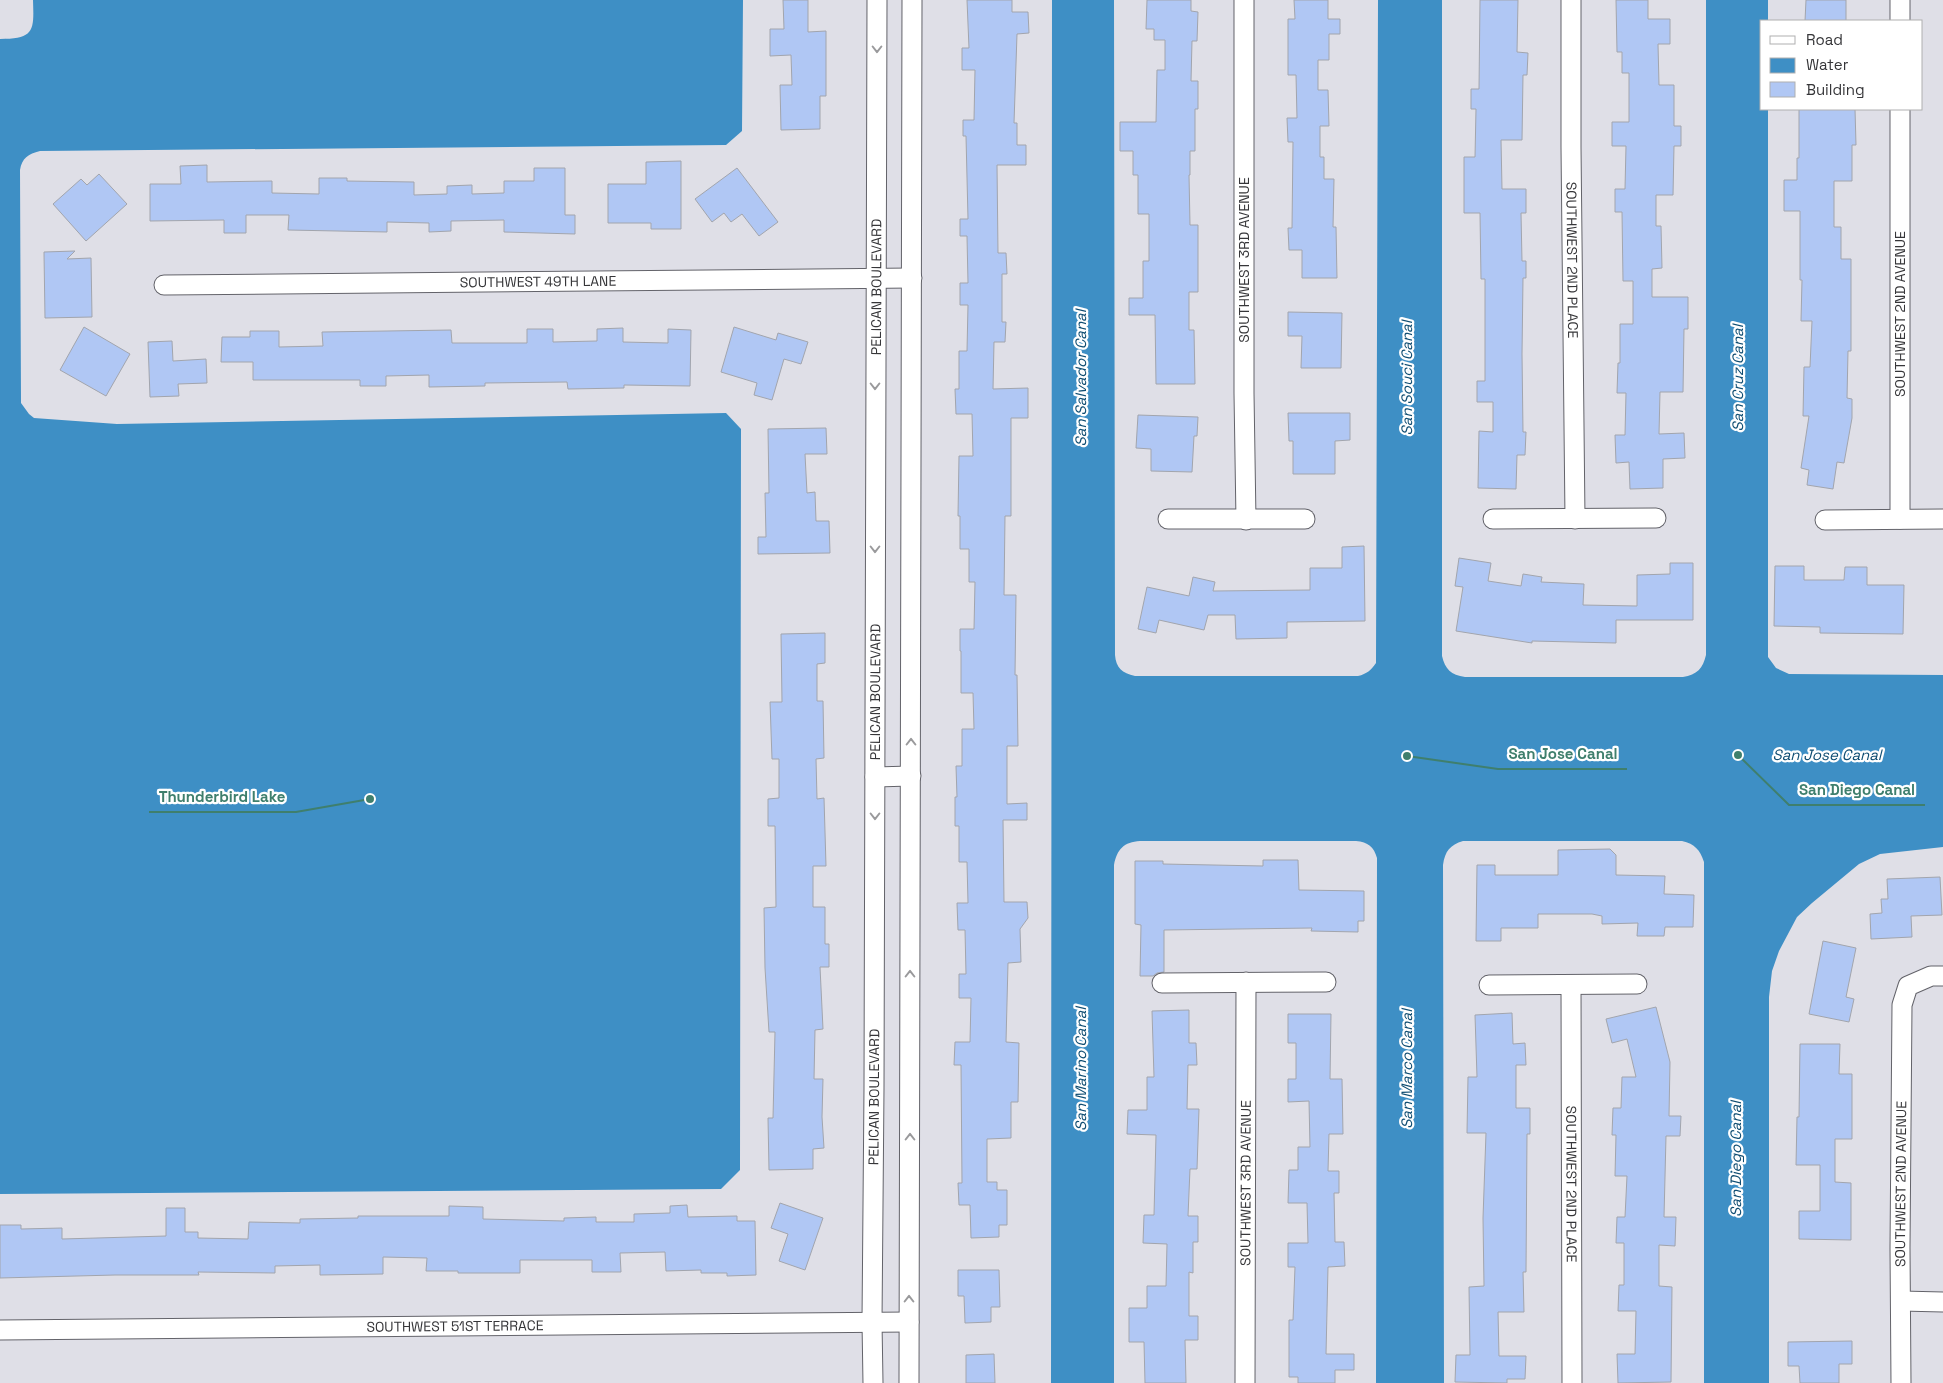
<svg xmlns="http://www.w3.org/2000/svg" width="1943" height="1383" font-family="'Space Grotesk',sans-serif">
<rect width="100%" height="100%" fill="#dfdfe7"/>
<g fill="#3e8fc5">
<path d="M33,0h710l-1,131 -16,14 -686,6c-12,3 -18,7 -20,19l1,233 8,11 5,4 83,6 609,-11 15,16 -1,741 -19,19 -721,5v-1155c35,0 34,-9 33,-39z"/>
<path d="M1052,0h62l1,655c1,13 7,18 20,21h223c9,-2 13,-6 18,-13l2,-663h64v656c3,13 9,19 23,21h218c14,-2 20,-9 23,-22v-655h62v21h-6v88h6v548l8,11 13,6 154,1v172l-63,7 -21,10 -47,39 -15,14 -18,34 -7,20 -3,26v386h-65v-521c-4,-12 -9,-18 -22,-21h-219c-13,4 -18,10 -20,24l1,518h-68l1,-525c-3,-11 -9,-16 -21,-17h-216c-16,1 -23,8 -26,24v518h-63z"/>
</g>
<g fill="#b0c7f4" stroke="#a2a5ad">
<path d="M783,0h25v32l18,-1v65h-6v33l-39,1 -1,-45h12l-1,-30 -21,1v-27h14z"/>
<path d="M967,0h45v12h16l1,21 -12,1 -3,89h3v22h9v20h-29l1,88h8l1,21h-5v48h4l-1,20h-11l-1,47 35,-1v30h-17v98h-6l-1,79h12l-1,80h2l1,71h-11v58l20,-1v17h-24l1,82h23l1,16 -8,11 1,33 -13,1 -2,79 13,1 -1,59h-7v36l-24,1v43h10v8h10v35h-8v12l-28,1 -1,-33h-11l-1,-22h4l-1,-118h-7l1,-23h15l1,-44h-12v-24h7l-1,-44h-7l-1,-27h11l-1,-41h-8v-36h-4v-29h2l-1,-31h6v-37h12l-1,-36h-12v-42h-1v-22h14l1,-47h-6v-33h-9v-33h-2l1,-60h14l-1,-42h-16l-1,-25h4v-38h8l1,-46h-8v-22h8l-1,-47h-7v-17h8l-2,-83h-3v-16h11l1,-50h-13v-22h7z"/>
<path d="M1147,0h44v11l7,1 -1,29h-5l-1,40h7v28h-3v42h-5v24h-1l1,50h8v67h-9v38h5l1,54h-39l-1,-69h-26v-17h14v-37h6v-47h-11v-39h-5v-24h-13v-29h36l1,-52h8v-30h-11v-11h-8z"/>
<path d="M1294,0h34v19h12v15h-11v26h-11v30h10l1,36h-9v31h4v22h10l-1,48h3l1,51h-35v-28h-13l-1,-22h4l1,-86h-5l-1,-24h10l-1,-43h-8v-56h7z"/>
<path d="M1480,0h38l-1,52 11,1 -1,22h-4l-1,65h-21l1,49h24v24h-5l1,48h4v17h-3l-1,76 1,78h3l-1,23h-8l-1,34 -38,-1 1,-57 14,1v-30h-16v-21h8v-102h-4l-1,-66h-16v-56h11l1,-48h-5v-20h8z"/>
<path d="M1616,0h32v19h22v25h-12l1,41h15v41h7v20h-7l-1,49h-17v31h5l1,42 -10,1v28h36v32h-4l-1,63h-23l-1,42 25,-1 1,25 -22,1v29l-33,1 -1,-27 -13,1 -1,-28h10l1,-42h-9l1,-30h2v-39h13v-43h-10l-1,-69h-7v-23h10l1,-43h-14v-24h17v-49h-7v-21h-5z"/>
<path d="M1806,0h40v21h-41z"/>
<path d="M1799,109h56l1,36h-4v36h-18v46h7v32h10v92h-3l-1,47 5,1v19l-8,45 -7,-1 -4,27 -26,-4 2,-15 -8,-2 8,-52h-6l1,-49h6l2,-46h-11l1,-41h-2v-69h-16v-31h13v-22h2z"/>
<path d="M681,161v68h-30v-6h-43v-39h38v-22z"/>
<path d="M207,165v17l65,-1v12l47,1v-16h28v3l67,1v13l33,-1v-8l25,-1v9l32,-1v-12h30v-13h31v47h10v19l-71,-2v-12l-53,1v10l-22,1v-9l-42,-1v10l-99,-2 1,-15h-43v18h-22v-13l-74,1v-37h31l-1,-18z"/>
<path d="M737,168l41,54 -19,14 -17,-22 -11,8 -7,-9 -12,9 -17,-23z"/>
<path d="M99,174l28,30 -41,37 -33,-37 28,-25 6,6z"/>
<path d="M75,251l-8,8 24,-1 1,59 -47,1 -1,-66z"/>
<path d="M1288,312l54,1 -1,55h-40l1,-32h-14z"/>
<path d="M84,327l46,27 -24,42 -46,-26z"/>
<path d="M734,327l42,13 2,-7 30,9 -7,22 -17,-5 -12,41 -18,-5 3,-12 -36,-11z"/>
<path d="M623,328v14l45,1v-14l23,1 -1,56 -66,-1v3l-56,1 -1,-7 -82,1v3l-56,1v-12l-43,1v10h-26v-6h-107v-18h-32l1,-25h28v-6h29v16l44,-1 -1,-14 129,-2 1,13h75v-14h26v13l44,-1v-12z"/>
<path d="M172,341l1,20 33,-2 1,24 -29,1 1,12 -29,1 -2,-55z"/>
<path d="M1288,413h62v27l-15,1v33h-42v-33h-4z"/>
<path d="M1138,415l60,2 -1,19h-3l-2,36 -41,-1v-22l-15,-1z"/>
<path d="M826,428l1,26h-22l2,39 8,-1 1,29h13l1,32 -72,1v-17h8l-1,-44h4l-1,-64z"/>
<path d="M1364,546l1,75 -78,1v16l-51,1 -1,-24h-27l-4,15 -45,-10 -3,13 -18,-4 9,-42 42,9 4,-19 22,5 -2,9 97,-1v-22h32v-21z"/>
<path d="M1459,558l32,5 -3,18 33,5 2,-12 19,3 -1,5 43,2 -1,21 54,1v-31l33,-1v-11h23v57h-77v23l-84,-2v2l-76,-12 7,-44 -8,-1z"/>
<path d="M1775,566h29v14h40l1,-13h22v18h37l-1,49 -83,-1v-6l-46,-1z"/>
<path d="M825,633v30l-8,1v37h6l1,57 -8,1 1,40 7,-1 2,68h-13v41h12v37h4v23h-9l3,62 -8,1 -1,49h9l-1,38 2,31 -11,1v20l-44,1 -1,-52h5l2,-86h-6l-4,-64 -1,-60 12,-1 -1,-81h-7v-27l11,-1v-39h-7l-2,-57h12l-1,-68z"/>
<path d="M1610,849l6,6v20l49,1 -1,18 30,1 -1,32h-28l-1,9h-27l1,-13 -36,1v-8l-10,-2h-54v14h-37v13h-25l1,-76h18v10h63v-25z"/>
<path d="M1263,860h35l1,30 65,1v30h-6v11l-47,-1 1,-3 -148,2v42l-7,1 -4,3h-13l1,-51 -6,-1v-63h28v3l100,2z"/>
<path d="M1940,877l2,38 -31,1 1,21 -41,2 -1,-25 12,-1 -1,-14h7l-1,-20z"/>
<path d="M1823,941l33,7 -10,49 8,2 -5,23 -40,-8z"/>
<path d="M1656,1007l14,55 -1,54h12l-1,20h-14l-2,81h12l-1,29 -16,-1v41l13,1 -1,95 -53,1 -1,-29h18l1,-43h-18l1,-26h5v-42h-8l1,-26h8l2,-41h-12l1,-41h-4l1,-27h8l1,-31h14l-9,-38 -15,4 -6,-24z"/>
<path d="M1189,1010v33h7l1,22h-9l-1,44h12l-2,60h-7l-2,47h10v26h-5v31l-4,-1v44h9v24h-13l1,43h-41l-1,-41h-15v-34h18v-22h19l1,-42 -24,-1 1,-28h10l2,-80 -29,-1 1,-24h19v-33h7l-2,-66z"/>
<path d="M1512,1013l1,31 12,-1 1,22h-10v43h14v26h-3l-1,138h-3l1,40h-26l1,44h27l-1,23h-18v4l-52,-1 1,-27h14l-1,-68 15,-1 -1,-68 3,-85h-19l1,-56h9l-2,-62z"/>
<path d="M1288,1014h43l-1,65h12l1,55h-14l-1,37h11v22h-5l1,49h9l1,24 -17,1 -2,87h28v16h-19v13h-37v-6h-9v-57h4l2,-53h-7v-24h20l-1,-40h-19l1,-33h9v-23h12l-1,-46 -21,1v-23h8v-36h-8z"/>
<path d="M1800,1044h40l-1,30h13v65h-17v43l16,1v57l-52,-1v-28h21v-46h-24l1,-48h2z"/>
<path d="M780,1203l43,15 -18,52 -26,-9 9,-27 -17,-6z"/>
<path d="M687,1205l1,12 49,-1v5h18l1,54 -29,1v-3h-26v-3l-35,1 -1,-19 -45,1 1,19h-29v-12h-72v13h-62v-2h-32l1,-13 -44,-1v17l-63,1v-10l-45,1v7l-77,-1 1,3h-84l-115,3v-53h21v4l41,-1v11l104,-3v-28h19v24h13v6l50,1 1,-17 51,1v-4l58,-1v-2h91v-10l34,1v12l81,2v-3l32,-1v5h38v-8l36,-1v-7z"/>
<path d="M958,1270h41l1,37h-9v15l-26,1 -1,-27h-6z"/>
<path d="M1852,1341v23h-13v19h-39l-1,-17h-11v-24z"/>
<path d="M994,1354l1,29h-29v-28z"/>
</g>
<g fill="none" stroke-linecap="round" stroke-linejoin="round">
<g stroke="#63636a" stroke-width="21">
<g id="minor">
<path d="M1244,0v393l2,127"/>
<path id="s1" d="M1571,0v147l4,372"/>
<path d="M1900,0v21"/>
<path d="M1900,109v410"/>
<path id="s2" d="M164,285l748,-7"/>
<path d="M1168,519h137"/>
<path d="M1493,519l163,-1"/>
<path d="M1825,520l118,-1"/>
<path d="M875,777l36,-1"/>
<path d="M1162,983l164,-1"/>
<path d="M1489,985l148,-1"/>
<path id="s3" d="M1571,985l1,398"/>
<path d="M1901,1301l42,1"/>
<path id="s4" d="M0,1330l909,-8"/>
<path id="s5" d="M873,1383l-1,-61 2,-234 3,-1088"/>
<path d="M909,1383l3,-1383"/>
<path id="s6" d="M1245,1383l1,-401"/>
<path id="s7" d="M1901,1383l-1,-135 2,-243 6,-19 23,-10h12"/>
</g>
</g>
<use href="#minor" stroke="#fff" stroke-width="19"/>
</g>
<defs><path id="oneway-chevron" d="M-2-3.5L2.5 0L-2 3.5" fill="none" stroke-width="1.6" stroke-linecap="round" stroke-linejoin="round" transform="scale(1.25)"/></defs>
<g stroke="#9a9a9c">
<use href="#oneway-chevron" transform="translate(877 49) rotate(90)"/>
<use href="#oneway-chevron" transform="translate(875 386) rotate(90)"/>
<use href="#oneway-chevron" transform="translate(875 549) rotate(90)"/>
<use href="#oneway-chevron" transform="translate(911 742) rotate(-90)"/>
<use href="#oneway-chevron" transform="translate(875 816) rotate(90)"/>
<use href="#oneway-chevron" transform="translate(910 974) rotate(-90)"/>
<use href="#oneway-chevron" transform="translate(910 1137) rotate(-90)"/>
<use href="#oneway-chevron" transform="translate(909 1299) rotate(-90)"/>
</g>
<g text-anchor="middle" stroke-width="4.5" stroke-linejoin="round" paint-order="stroke">
<g font-size="14" fill="#363639" stroke="#fff">
<text dy="5" stroke="none"><textPath href="#s1" startOffset="260">SOUTHWEST 2ND PLACE</textPath></text>
<text transform="translate(1244 260) rotate(-90)" y="5">SOUTHWEST 3RD AVENUE</text>
<text dy="5" stroke="none"><textPath href="#s2" startOffset="374">SOUTHWEST 49TH LANE</textPath></text>
<text dy="5" stroke="none"><textPath href="#s5" startOffset="1096">PELICAN BOULEVARD</textPath></text>
<text transform="translate(1900 314) rotate(-90)" y="5">SOUTHWEST 2ND AVENUE</text>
<text dy="5" stroke="none"><textPath href="#s5" startOffset="691">PELICAN BOULEVARD</textPath></text>
<text dy="5" stroke="none"><textPath href="#s5" startOffset="286">PELICAN BOULEVARD</textPath></text>
<text dy="5" stroke="none"><textPath href="#s6" startOffset="200">SOUTHWEST 3RD AVENUE</textPath></text>
<text dy="5" stroke="none"><textPath href="#s3" startOffset="199">SOUTHWEST 2ND PLACE</textPath></text>
<text dy="5" stroke="none"><textPath href="#s7" startOffset="199">SOUTHWEST 2ND AVENUE</textPath></text>
<text dy="5" stroke="none"><textPath href="#s4" startOffset="455">SOUTHWEST 51ST TERRACE</textPath></text>
</g>
<g font-size="15" font-style="italic" fill="#0f4d72" stroke="#fff">
<text transform="translate(1081 378) rotate(-90)" y="5">San Salvador Canal</text>
<text transform="translate(1407 378) rotate(-90)" y="5">San Souci Canal</text>
<text transform="translate(1738 378) rotate(-90)" y="5">San Cruz Canal</text>
<text x="1827" y="760">San Jose Canal</text>
<text transform="translate(1081 1069) rotate(-90)" y="5">San Marino Canal</text>
<text transform="translate(1407 1069) rotate(-90)" y="5">San Marco Canal</text>
<text transform="translate(1736 1159) rotate(-90)" y="5">San Diego Canal</text>
</g>
</g>
<path fill="none" stroke="#3f7f6d" stroke-width="2" d="M1407 756L1498 769H1627M1738 755L1789 805H1925M370 799L296 812H149"/>
<g fill="#3f7f6d" stroke="#fff" stroke-width="2">
<circle cx="1407" cy="756" r="5"/>
<circle cx="1738" cy="755" r="5"/>
<circle cx="370" cy="799" r="5"/>
</g>
<g font-size="15" text-anchor="middle" font-weight="bold" fill="#3f7f6d" stroke="#fff" stroke-width="4.5" stroke-linejoin="round" paint-order="stroke">
<text x="1563" y="759">San Jose Canal</text>
<text x="1857" y="795">San Diego Canal</text>
<text x="222" y="802">Thunderbird Lake</text>
</g>
<rect x="1760" y="20" width="162" height="90" fill="#ffffff" stroke="#afafb0"/>
<rect x="1770" y="36" width="25" height="8" fill="#ffffff" stroke="#afafb0"/>
<text x="1806" y="45" font-size="15" fill="#363639">Road</text>
<rect x="1770" y="58" width="25" height="15" fill="#3e8fc5" stroke="#afafb0"/>
<text x="1806" y="70" font-size="15" fill="#363639">Water</text>
<rect x="1770" y="82" width="25" height="15" fill="#b0c7f4" stroke="#afafb0"/>
<text x="1806" y="95" font-size="15" fill="#363639">Building</text>
</svg>
